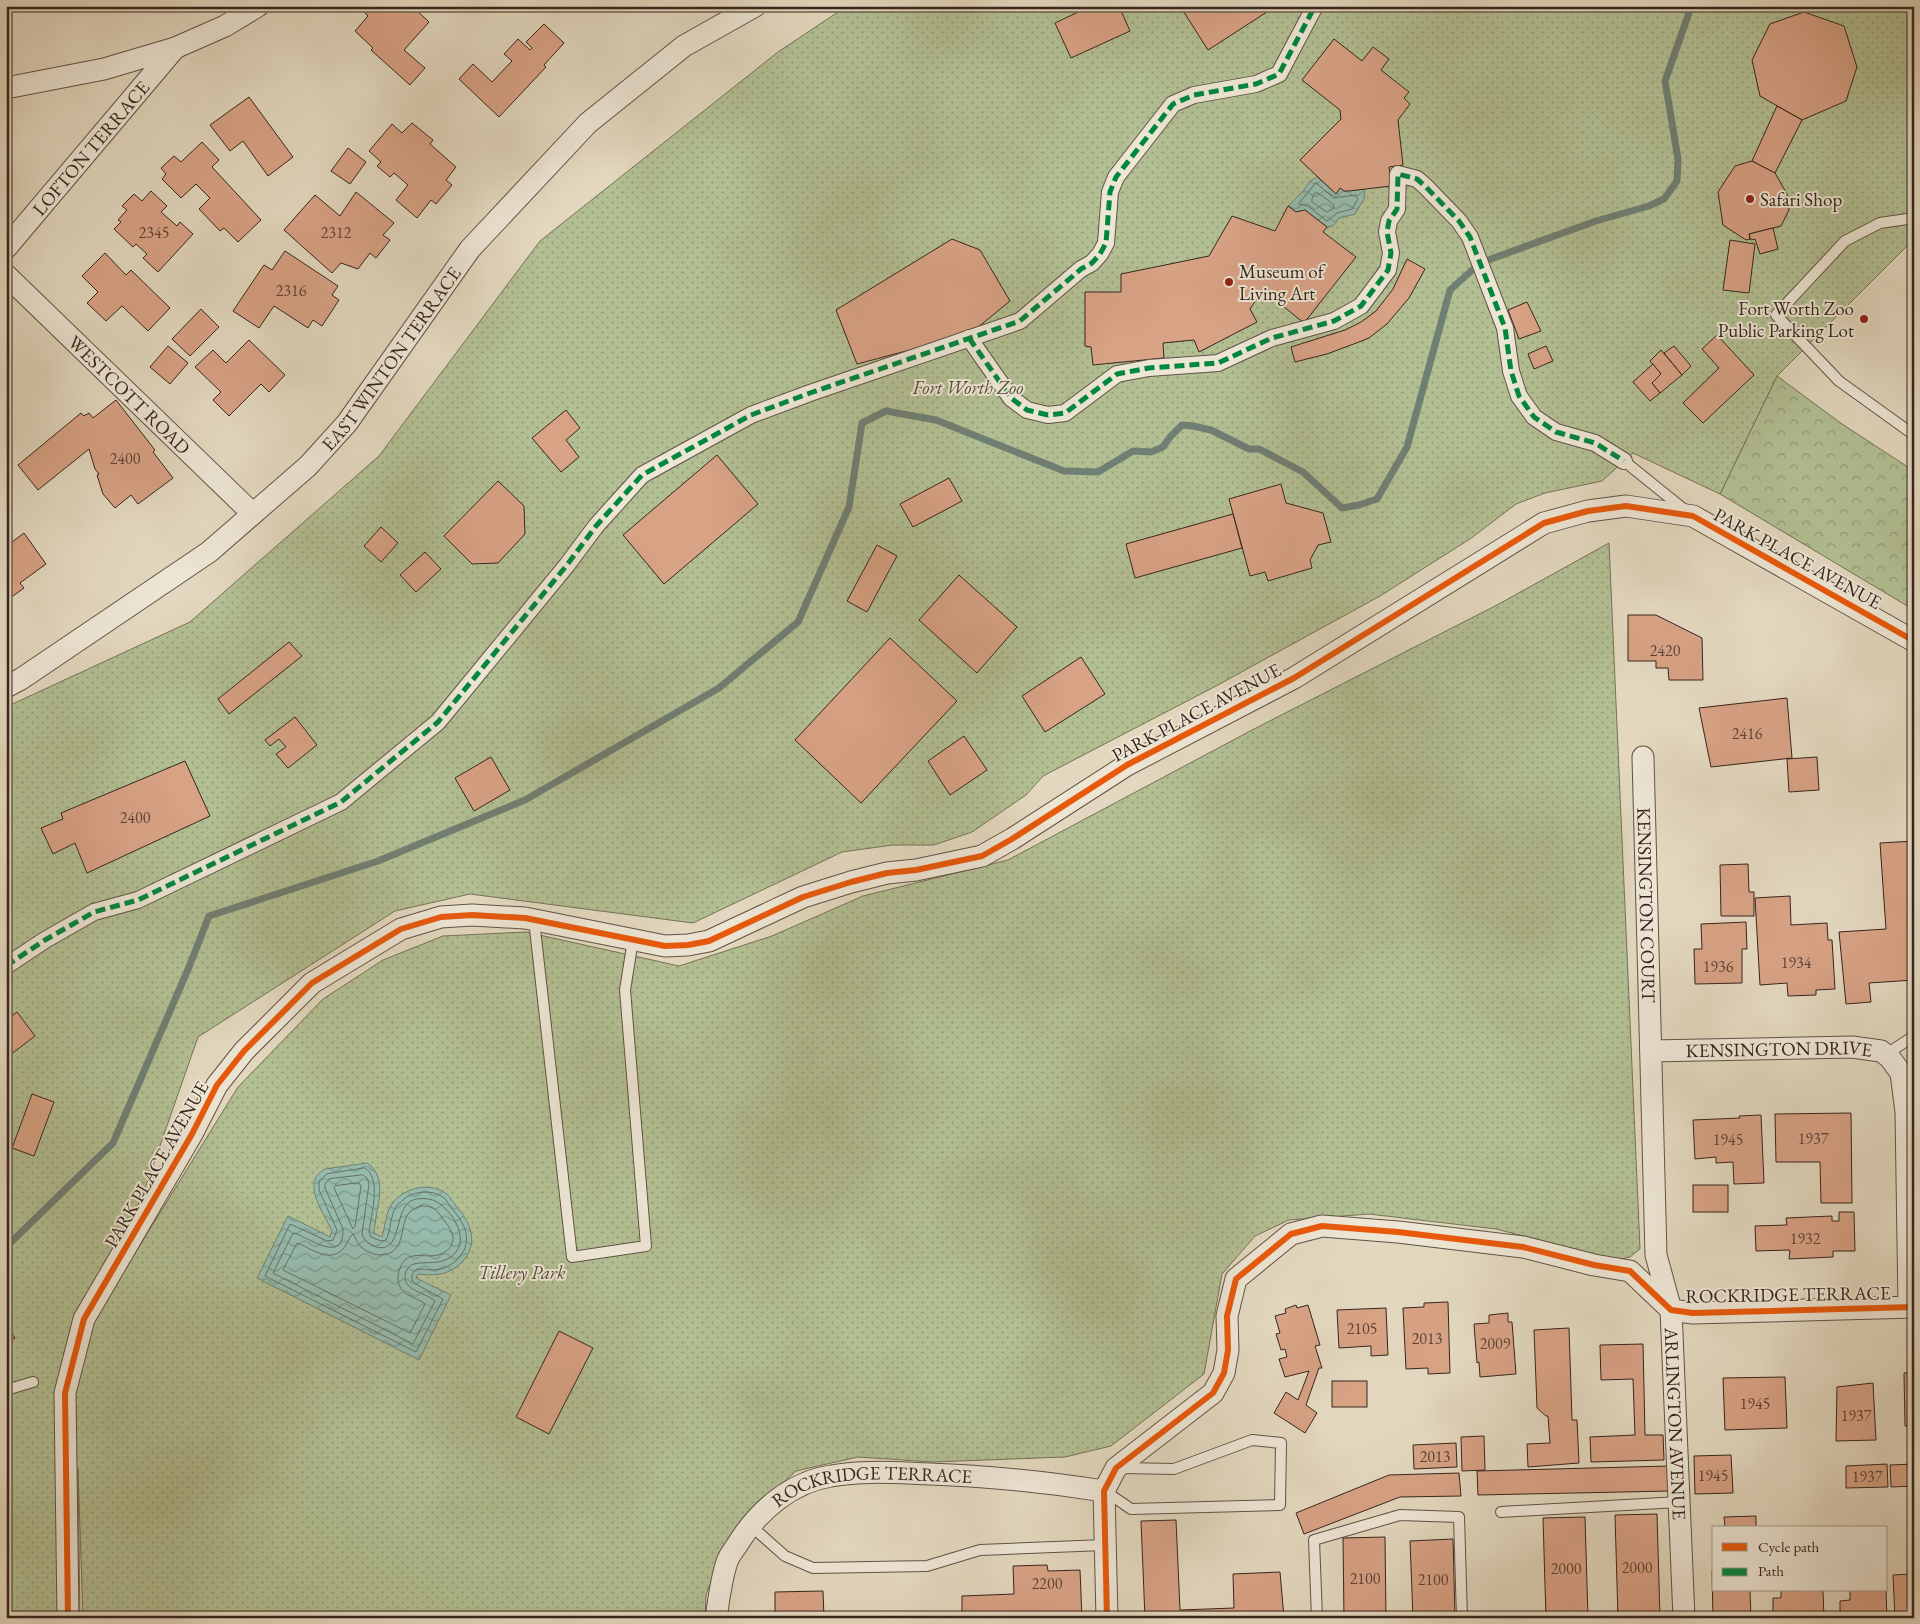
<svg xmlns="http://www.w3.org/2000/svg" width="1920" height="1624" font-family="'EB Garamond',serif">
<defs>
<pattern id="forest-crowns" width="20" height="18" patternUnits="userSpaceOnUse" patternTransform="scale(1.25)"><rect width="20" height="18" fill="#b2bf93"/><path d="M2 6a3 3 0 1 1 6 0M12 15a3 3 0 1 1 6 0" fill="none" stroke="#929b77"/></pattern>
<pattern id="park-dots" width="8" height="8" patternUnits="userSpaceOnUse" patternTransform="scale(1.25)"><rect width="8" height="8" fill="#b2bf93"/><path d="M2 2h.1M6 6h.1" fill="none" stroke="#929b77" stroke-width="1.8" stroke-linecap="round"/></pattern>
<pattern id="water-waves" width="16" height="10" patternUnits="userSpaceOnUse" patternTransform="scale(1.25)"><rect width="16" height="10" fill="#96bbac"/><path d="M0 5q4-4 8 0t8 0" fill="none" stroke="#7b988b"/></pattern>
</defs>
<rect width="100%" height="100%" fill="#e3d8bf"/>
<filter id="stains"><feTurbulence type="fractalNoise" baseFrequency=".004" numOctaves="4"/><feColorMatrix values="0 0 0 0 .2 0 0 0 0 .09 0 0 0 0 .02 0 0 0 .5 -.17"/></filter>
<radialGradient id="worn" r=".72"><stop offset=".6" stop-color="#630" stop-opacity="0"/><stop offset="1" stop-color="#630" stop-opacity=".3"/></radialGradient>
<path fill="url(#forest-crowns)" stroke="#747258" d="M1777,376l65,48 72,47v139l-194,-116z"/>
<path fill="url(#park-dots)" stroke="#747258" d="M847,6h1067v233l-137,137 -57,118 -87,-41 -31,28 -57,12 -29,11 -46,35 -90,57 -164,90 -173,90 -17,19 -54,37 -38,13h-41l-51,7 -149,71 -223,-29 -75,17 -197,126 -92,263 132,-213 85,-88 60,-39 60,-24 83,-4 153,34 93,-30 91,-40 145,-36 246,-131 243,-124 112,-62 31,706 -10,8 -13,3 -121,-31 -127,-15 -80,6 -34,16 -33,38 -18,100 -93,72 -46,11 -132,5 -75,-5 -62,14 -45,41 -27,35 -18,48 -1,23h-622l-5,-149 2,149h-74v-911l184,-85 189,-166 161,-215 238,-189z"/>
<g fill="url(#water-waves)" stroke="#707f73">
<path d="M1317,177l19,17 4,-6 4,3 21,-2 -1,10 -9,15 -16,4 -6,8 -6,1 -22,-17 -9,2 -8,-6 16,-16 6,-9z"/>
<path d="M367,1163c23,15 8,47 7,70l8,4c3,-10 4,-25 10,-33 11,-16 38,-23 55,-10 3,3 6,8 9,12 15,17 24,38 5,57 -12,12 -26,13 -43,11l-2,4 35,17 -32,65 -162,-82 31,-62 42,21 2,-6c-8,-18 -32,-49 -7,-62z"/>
</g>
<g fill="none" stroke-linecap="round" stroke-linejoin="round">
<g stroke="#667064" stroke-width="1">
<path d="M1316,183l18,15 22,-3 2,4 -6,10 -15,4 -10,8 -19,-15 -9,-2z"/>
<path d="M1315,193h3l15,11 1,4 -7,4 -15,-10v-3z"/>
<path d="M365,1168c17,10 6,47 4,64l2,5 10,4 5,-1c5,-10 4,-24 10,-33 1,-3 6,-5 8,-8 10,-8 29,-10 40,-1 3,3 6,8 9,12 14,16 20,33 4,50 -5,4 -11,8 -17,9 -8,2 -15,0 -23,0 -5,3 -7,9 -3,14l29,16 -27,53 -151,-76 25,-52 37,17 6,-1 4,-10 -18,-40v-9l8,-7z"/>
<path d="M363,1175l4,3 2,6 -7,50c3,11 22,20 30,8 11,-18 4,-48 37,-43 18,3 41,36 27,53 -17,21 -47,0 -51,23 -2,16 22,18 30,26l-22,43 -140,-71 20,-40c15,3 51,33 50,-4l-18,-41v-4l4,-5z"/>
<path d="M359,1183l2,3 -6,41 -2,2 -19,-41 1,-2z"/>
<path d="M421,1206c4,0 8,0 12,2 4,2 7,7 10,11 9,11 16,23 2,33 -16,11 -38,-8 -46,19 -2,7 -1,14 3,19 6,7 16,8 23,14l-15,29 -127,-63 14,-27c14,5 31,20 45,7 5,-4 6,-12 11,-16 3,4 4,9 8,13 13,11 33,12 39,-6 3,-8 3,-20 8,-27 3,-4 9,-7 13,-8z"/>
</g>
<path stroke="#707f73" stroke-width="7" d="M6,1247l107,-104 76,-176 20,-51 169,-55 147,-61 194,-112 79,-66 51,-115 13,-84 24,-12 50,9 128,51 34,1 35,-21 18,1 12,-5 7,-10 12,-12 11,1 18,4 38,19h10l44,23 39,36 17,-3 18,-6 30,-52 43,-157 30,-27 116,-42 53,-15 15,-7 13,-18 1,-22 -13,-78 25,-71 4,-4"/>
</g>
<g fill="#d8a285" stroke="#36251d">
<path d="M367,6h45l17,16 -25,28 21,18 -15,17 -39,-35 2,-2 -18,-17 13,-15 -5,-5z"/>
<path d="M1091,6h28l11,25 -59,27 -16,-35z"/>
<path d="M1180,6h88l2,4 -62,40z"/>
<path d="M1804,12l40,14 13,41 -11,34 -44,19 -42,-24 -8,-36 18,-36z"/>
<path d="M544,24l20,19 -20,22 2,2 -47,50 -40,-38 14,-15 19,18 20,-21 -8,-7 14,-15 12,11 2,-2 -6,-6z"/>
<path d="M1334,39l28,22 11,-14 16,12 -8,11 28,22 -5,6 6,6 -12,16 5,45 -14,2 2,19 -42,5h-5l-4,-3 -4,6 -36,-34 41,-41 -1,-9 -38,-30z"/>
<path d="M249,97l44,60 -25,19 -25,-35 -13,10 -20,-26z"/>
<path d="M1777,106l25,14 -27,53 -23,-12z"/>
<path d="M412,123l21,17 -3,4 26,23 -10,13 6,5 -16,19 -5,-4 -14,18 -21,-18 12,-15 -14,-12 -4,4 -13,-11 4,-4 -12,-11 23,-27 10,9z"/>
<path d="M202,142l17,18 -7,7 49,53 -23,22 -14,-14 -4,3 -21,-22 11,-11 -14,-14 -15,14 -19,-19 4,-5 -5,-6 13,-12 7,6z"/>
<path d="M348,148l18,14 -16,22 -19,-13z"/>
<path d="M1752,161l23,12 12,21 2,16 -8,16 -32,8 1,5 -4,1 -23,-15 -5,-33 17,-26z"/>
<path d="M151,191l16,15 -6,6 16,14 3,-4 13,12 -35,38 -15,-14 4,-4 -11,-10 -3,3 -19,-18 7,-7 -3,-2 9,-10 -5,-4 12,-12 8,7z"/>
<path d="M356,192l38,31 -11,12 7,5 -14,18 -6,-5 -12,16 -17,-6 -9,10 -48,-43 31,-35 25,21z"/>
<path d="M1288,206l8,6 9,-2 22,17 -4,5 33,25 -52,66 -41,-33 -13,19 7,13 -58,30 -5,-12 -31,3 1,15 -71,7 -2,-18 -6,-1v-54h36v-18l88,-18 23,-40 43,15z"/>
<path d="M1773,228l5,21 -18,5 -5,-15 -4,1 -2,-6z"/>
<path d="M952,239l28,11 30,51 -33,27 -37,14 -83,22 -21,-54z"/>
<path d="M1730,240l25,4 -6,49 -26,-3z"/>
<path d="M285,251l53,35 -6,9 7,5 -17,26 -9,-6 -5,8 -34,-22 -15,22 -26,-17 31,-46 8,5z"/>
<path d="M105,253l21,22 5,-5 39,38 -22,23 -26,-25 -16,15 -19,-18 11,-11 -16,-16z"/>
<path d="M1407,259l18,10 -16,29 -22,26 -18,14 -10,4 -32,12 -32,8 -4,-15 54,-17 16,-8 15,-11 17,-22z"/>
<path d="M1527,302l14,29 -22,8 -11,-29z"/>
<path d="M201,309l18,18 -29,29 -18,-17z"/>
<path d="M1717,335l37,40 -51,48 -20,-20 36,-35 -17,-19z"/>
<path d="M249,340l36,35 -16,17 -8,-8 -32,32 -16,-16 8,-8 -26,-25 18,-17 13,13z"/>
<path d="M168,346l20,17 -18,21 -20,-17z"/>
<path d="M1546,346l7,15 -19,8 -6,-15z"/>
<path d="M1674,346l17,20 -9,9 -18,-22z"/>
<path d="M1661,350l21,25 -22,18 -8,-10 9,-9 -11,-13z"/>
<path d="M1653,364l8,10 -9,9 8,10 -10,8 -17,-19z"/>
<path d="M116,400l39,50 -2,2 20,26 -35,26 -7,-9 -16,13 -12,-14 -6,-19 2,-1 -4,-5 -6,-20 -51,41 -20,-25 63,-52 3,3 5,-3 4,5z"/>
<path d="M566,410l14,18 -14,12 13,17 -18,15 -29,-34z"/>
<path d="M717,455l41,49 -94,80 -41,-49z"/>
<path d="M949,478l13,23 -49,26 -13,-23z"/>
<path d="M498,481l26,25 1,28 -27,29 -26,1 -28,-28z"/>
<path d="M1281,484l5,19 37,10 8,29 -13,3 -8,15 2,8 -44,13 -3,-9 -15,4 -21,-77z"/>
<path d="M1233,514l9,34 -107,30 -9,-34z"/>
<path d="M381,527l17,16 -17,19 -17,-16z"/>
<path d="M24,533l22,31 -26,19 4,5 -18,13v-67l6,8z"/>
<path d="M877,545l20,11 -30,56 -20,-11z"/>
<path d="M425,552l16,17 -25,23 -16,-17z"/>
<path d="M959,575l58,52 -40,46 -58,-53z"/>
<path d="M1628,615h28l46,23 1,42h-34l-1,-12h-12v-7h-28z"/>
<path d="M890,638l67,63 -96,102 -66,-63z"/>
<path d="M289,642l13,14 -73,58 -11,-15z"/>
<path d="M1081,657l24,37 -60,38 -23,-36z"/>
<path d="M1787,698l5,60 -81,9 -12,-59z"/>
<path d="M295,717l22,28 -29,23 -12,-14 10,-7 -7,-8 -9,7 -5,-6z"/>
<path d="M964,736l23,34 -37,25 -22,-34z"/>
<path d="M491,757l19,33 -36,21 -19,-33z"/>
<path d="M1817,757l2,33 -30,2 -2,-33z"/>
<path d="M185,761l25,55 -123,57 -12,-30 -22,11 -12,-26 22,-9 -2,-6z"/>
<path d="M1914,841v75h-4l1,20 3,-1v45l-45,3 2,19 -25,2 -7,-72 47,-3 -6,-86z"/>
<path d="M1748,864l1,28h5v24h-33l-1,-51z"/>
<path d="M1790,896l1,29 36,-2 1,17h4l3,49 -19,1v5l-28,1 -1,-13 -27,2 -5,-87z"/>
<path d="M1746,922l1,27h-5v34l-47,1 -1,-35h8l-1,-25z"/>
<path d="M17,1012l18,24 -29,22v-37z"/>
<path d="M32,1094l22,8 -20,54 -22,-8z"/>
<path d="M1851,1113l1,90h-31l-1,-41h-44l-1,-48z"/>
<path d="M1761,1115l3,68 -30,1 -1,-22 -17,1v-6l-21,2 -2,-39 47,-2 -1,-2z"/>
<rect x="1693" y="1185" width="35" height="27"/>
<path d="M1839,1212h15l1,39h-22v6l-44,2 1,-9 -34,1 -1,-25 32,-1 -1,-7 46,-2v5h7z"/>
<path d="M1448,1302l2,71 -22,1v-6l-22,1 -3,-61 21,-1v-4z"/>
<path d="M1296,1305l1,3 11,-3 12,40 -5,1 7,22h-3l-13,37 11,8 -12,20 -31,-20 12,-21 12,8 11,-29 -24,6 -6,-18 8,-2 -2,-8 -4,1 -5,-16 4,-1 -5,-17 11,-3 -1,-4z"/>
<path d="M1386,1308l2,47 -17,1v-10l-32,2 -2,-38z"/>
<path d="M1508,1313v9h4l4,52 -36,3 -1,-15 -2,1 -3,-39 15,-1v-8z"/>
<path d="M6,1326l9,12 -9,6z"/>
<path d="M1569,1328l3,92h5l2,43 -51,4 -1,-23 23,-1 -2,-27h-2l-9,-8 -3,-78z"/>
<path d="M559,1331l34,17 -44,86 -33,-17z"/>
<path d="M1643,1344l2,91h18l1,25 -73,2 -1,-25 45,-2 -2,-56 -32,1 -1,-35z"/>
<path d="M1904,1373h10v53h-9z"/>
<path d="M1785,1377l2,51 -62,2 -2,-52z"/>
<rect x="1332" y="1381" width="35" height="26"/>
<path d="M1873,1383l3,57 -40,1 1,-54z"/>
<path d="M1484,1436l1,34 -23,1 -1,-34z"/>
<path d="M1456,1443l1,24 -43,2 -1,-24z"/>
<path d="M1731,1455l2,38 -38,1 -1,-38z"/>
<path d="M1887,1464l1,23 -42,1v-22z"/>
<path d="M1914,1464v22l-23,1 -1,-22z"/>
<path d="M1669,1466l1,25 -192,4 -1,-24z"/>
<path d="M1459,1473l2,23 -61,1 -96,37 -8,-21 93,-38z"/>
<path d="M1657,1514l3,104h-42l-3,-103z"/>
<path d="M1756,1516v12h-31l-1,-11z"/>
<path d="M1585,1517l3,101h-42l-3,-100z"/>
<path d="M1176,1520l4,90 54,-2 -1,-34 47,-2 4,46h-139l-4,-97z"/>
<path d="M1385,1537l1,81h-42l-1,-80z"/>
<path d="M1453,1539l2,79h-42l-3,-77z"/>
<path d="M1910,1558h4v60h-19l-2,-43 18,-1z"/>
<path d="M1047,1565l1,6 32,-1 2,48h-120v-22l52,-2 -1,-28z"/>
<path d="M1712,1571h2v19h36l1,28h-38z"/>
<path d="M1781,1590h42l1,28h-51v-20h8z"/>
<path d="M1850,1590h36l1,28h-47v-17l10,-1z"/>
<path d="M823,1591l1,27h-49v-26z"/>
</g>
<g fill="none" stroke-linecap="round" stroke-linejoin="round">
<g stroke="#615246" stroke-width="12">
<g id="service">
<path d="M1914,218l-34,5 -35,18 -69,74 63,66 75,54"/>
<path d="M1624,461l62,50"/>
<path d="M534,920l38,337 74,-11 -21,-256 8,-50"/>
<path d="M1885,1055l29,-19"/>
<path d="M6,1390l27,-8"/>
<path d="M1105,1491l26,18 149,-4 1,-62 -29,-3 -78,29 -52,-1"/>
<path d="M1501,1512l178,-10"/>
<path d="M750,1525l35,31 28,12 114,-2 53,-16 124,-5"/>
<path d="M1317,1618l-3,-78 86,-25 59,2 3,101"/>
</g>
</g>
<g stroke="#615246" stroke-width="18">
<g id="pedestrian">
<path d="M969,338l42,60 16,12 21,5 17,-2 52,-39 32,-6 69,-5 54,-25 62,-17 27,-15 27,-36 3,-17 -4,-21 2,-11 8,-12 1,-35 19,5 8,7 34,35 11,16 35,91 6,43 8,25 15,21 22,15 39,11 29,18"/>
<path d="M6,966l39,-26 49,-28 44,-12 203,-98 97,-80 129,-157 29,-39 46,-51 109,-60 59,-22 210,-72 61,-52 11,-6 8,-9 6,-11 4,-51 6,-15 57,-73 21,-9 62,-11 23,-10 36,-68"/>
</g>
</g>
<g stroke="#615246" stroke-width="23">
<g id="minor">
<path d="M6,88l98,-19 71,-21 50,-22 33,-20"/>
<path id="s1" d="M6,248l169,-200"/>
<path id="s2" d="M6,275l247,239"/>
<path id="s3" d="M6,687l15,-8 188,-127 99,-86 39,-43 123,-174 118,-126 96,-77 71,-40"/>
<path id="s4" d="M1643,757l13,498 15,55 13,308"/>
<path id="s5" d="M1651,1051l201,-4 29,4 9,7 11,15 5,39 3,195"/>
<path d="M68,1618l-3,-225 19,-74 108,-185 25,-49 27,-34 68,-68 89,-54 40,-12 31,-2 53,3 140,28 23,-1 21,-4 94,-44 48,-15 36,-9 29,-3 66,-14 30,-17 115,-74 167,-87 250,-155 44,-12 38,-5 67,10 221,125"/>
<path id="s6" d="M716,1618c3,-19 5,-39 11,-56 2,-7 8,-13 12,-20 20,-32 53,-60 92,-66 33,-6 67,-3 99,-2 58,2 116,8 174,17"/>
<path d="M1107,1618l-3,-127 12,-23 97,-75 11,-20 4,-23 -1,-34 9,-37 55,-45 31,-8 76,6 125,15 71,18 36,6 41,39 22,3 221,-6"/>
</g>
</g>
<use href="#service" stroke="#ede6d5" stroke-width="10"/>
<use href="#pedestrian" stroke="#ede6d5" stroke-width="16"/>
<use href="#minor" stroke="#ede6d5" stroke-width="21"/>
<g stroke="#00873e" stroke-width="5" stroke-dasharray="10 5" stroke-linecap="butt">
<path d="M969,338l42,60 16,12 21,5 17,-2 52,-39 32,-6 69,-5 54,-25 62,-17 27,-15 27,-36 3,-17 -4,-21 2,-11 8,-12 1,-35 19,5 8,7 34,35 11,16 35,91 6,43 8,25 15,21 22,15 39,11 29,18"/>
<path d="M6,966l39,-26 49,-28 44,-12 203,-98 97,-80 129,-157 29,-39 46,-51 109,-60 59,-22 210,-72 61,-52 11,-6 8,-9 6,-11 4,-51 6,-15 57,-73 21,-9 62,-11 23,-10 36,-68"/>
</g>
<g stroke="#ede6d5" stroke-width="9">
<g id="cycleway">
<path d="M68,1618l-3,-225 19,-74 108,-185 25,-49 27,-34 68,-68 89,-54 40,-12 31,-2 53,3 140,28 23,-1 21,-4 94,-44 48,-15 36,-9 29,-3 66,-14 30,-17 115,-74 167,-87 250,-155 44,-12 38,-5 67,10 221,125"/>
<path d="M1107,1618l-3,-127 12,-23 97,-75 11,-20 4,-23 -1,-34 9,-37 55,-45 31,-8 76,6 125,15 71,18 36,6 41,39 22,3 221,-6"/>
</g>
</g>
<use href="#cycleway" stroke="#e8590c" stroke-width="6"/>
</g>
<g fill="#8f2418" stroke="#ede6d5" stroke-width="2">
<circle cx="1750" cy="199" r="5"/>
<circle cx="1229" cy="282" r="5"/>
<circle cx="1864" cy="319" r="5"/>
</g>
<g text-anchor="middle" stroke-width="4" stroke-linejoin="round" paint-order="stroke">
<g font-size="16" fill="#5e4437">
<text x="154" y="238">2345</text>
<text x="336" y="238">2312</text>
<text x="291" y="296">2316</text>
<text x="125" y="464">2400</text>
<text x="1665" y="656">2420</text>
<text x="1747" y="739">2416</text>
<text x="135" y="823">2400</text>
<text x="1796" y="968">1934</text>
<text x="1718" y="972">1936</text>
<text x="1813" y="1144">1937</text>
<text x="1728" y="1145">1945</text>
<text x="1805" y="1244">1932</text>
<text x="1362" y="1334">2105</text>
<text x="1427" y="1344">2013</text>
<text x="1495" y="1349">2009</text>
<text x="1755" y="1409">1945</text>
<text x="1856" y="1421">1937</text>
<text x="1435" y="1462">2013</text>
<text x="1713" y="1481">1945</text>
<text x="1867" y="1482">1937</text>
<text x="1637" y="1573">2000</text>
<text x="1566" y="1574">2000</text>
<text x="1365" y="1584">2100</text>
<text x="1433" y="1585">2100</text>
<text x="1047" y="1589">2200</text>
</g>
<g font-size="19" fill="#36251d" stroke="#ede6d5">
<text dy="7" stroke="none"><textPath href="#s1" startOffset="131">LOFTON TERRACE</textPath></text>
<text dy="7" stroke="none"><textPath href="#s3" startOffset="511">EAST WINTON TERRACE</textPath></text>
<text dy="7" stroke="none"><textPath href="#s2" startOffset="172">WESTCOTT ROAD</textPath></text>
<text transform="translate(1798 558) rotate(29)" y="7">PARK PLACE AVENUE</text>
<text transform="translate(1196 712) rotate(-28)" y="7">PARK PLACE AVENUE</text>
<text dy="7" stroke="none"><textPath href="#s4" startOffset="148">KENSINGTON COURT</textPath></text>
<text dy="7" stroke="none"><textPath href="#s5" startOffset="128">KENSINGTON DRIVE</textPath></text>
<text transform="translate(156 1164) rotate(-60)" y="7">PARK PLACE AVENUE</text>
<text transform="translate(1788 1294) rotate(-1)" y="7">ROCKRIDGE TERRACE</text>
<text dy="7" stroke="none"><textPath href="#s4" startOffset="669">ARLINGTON AVENUE</textPath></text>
<text dy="7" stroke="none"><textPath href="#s6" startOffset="236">ROCKRIDGE TERRACE</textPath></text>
</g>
<g font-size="19" fill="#36251d" stroke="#ede6d5" text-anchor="start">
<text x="1760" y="206">Safari Shop</text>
<text x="1239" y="278">Museum of<tspan x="1239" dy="22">Living Art</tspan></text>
<text x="1854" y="315" text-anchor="end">Fort Worth Zoo<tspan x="1854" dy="22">Public Parking Lot</tspan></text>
</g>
<g font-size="19" font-style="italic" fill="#554c3a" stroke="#ede6d5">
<text x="968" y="394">Fort Worth Zoo</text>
<text x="522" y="1279">Tillery Park</text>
</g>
</g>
<rect width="1920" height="1624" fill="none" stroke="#e3d8bf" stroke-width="25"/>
<rect x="8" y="8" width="1905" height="1609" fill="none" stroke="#36251d" stroke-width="2.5"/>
<rect x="12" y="12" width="1895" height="1599" fill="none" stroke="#36251d"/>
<rect x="1712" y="1526" width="175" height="65" fill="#ede6d5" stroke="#a4998b"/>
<rect x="1722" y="1543" width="25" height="8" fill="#e8590c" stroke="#a4998b"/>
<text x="1758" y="1552" font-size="15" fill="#36251d">Cycle path</text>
<rect x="1722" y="1568" width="25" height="8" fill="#00873e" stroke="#a4998b"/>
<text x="1758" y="1576" font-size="15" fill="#36251d">Path</text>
<rect width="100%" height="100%" filter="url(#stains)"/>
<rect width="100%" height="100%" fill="url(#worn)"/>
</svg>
